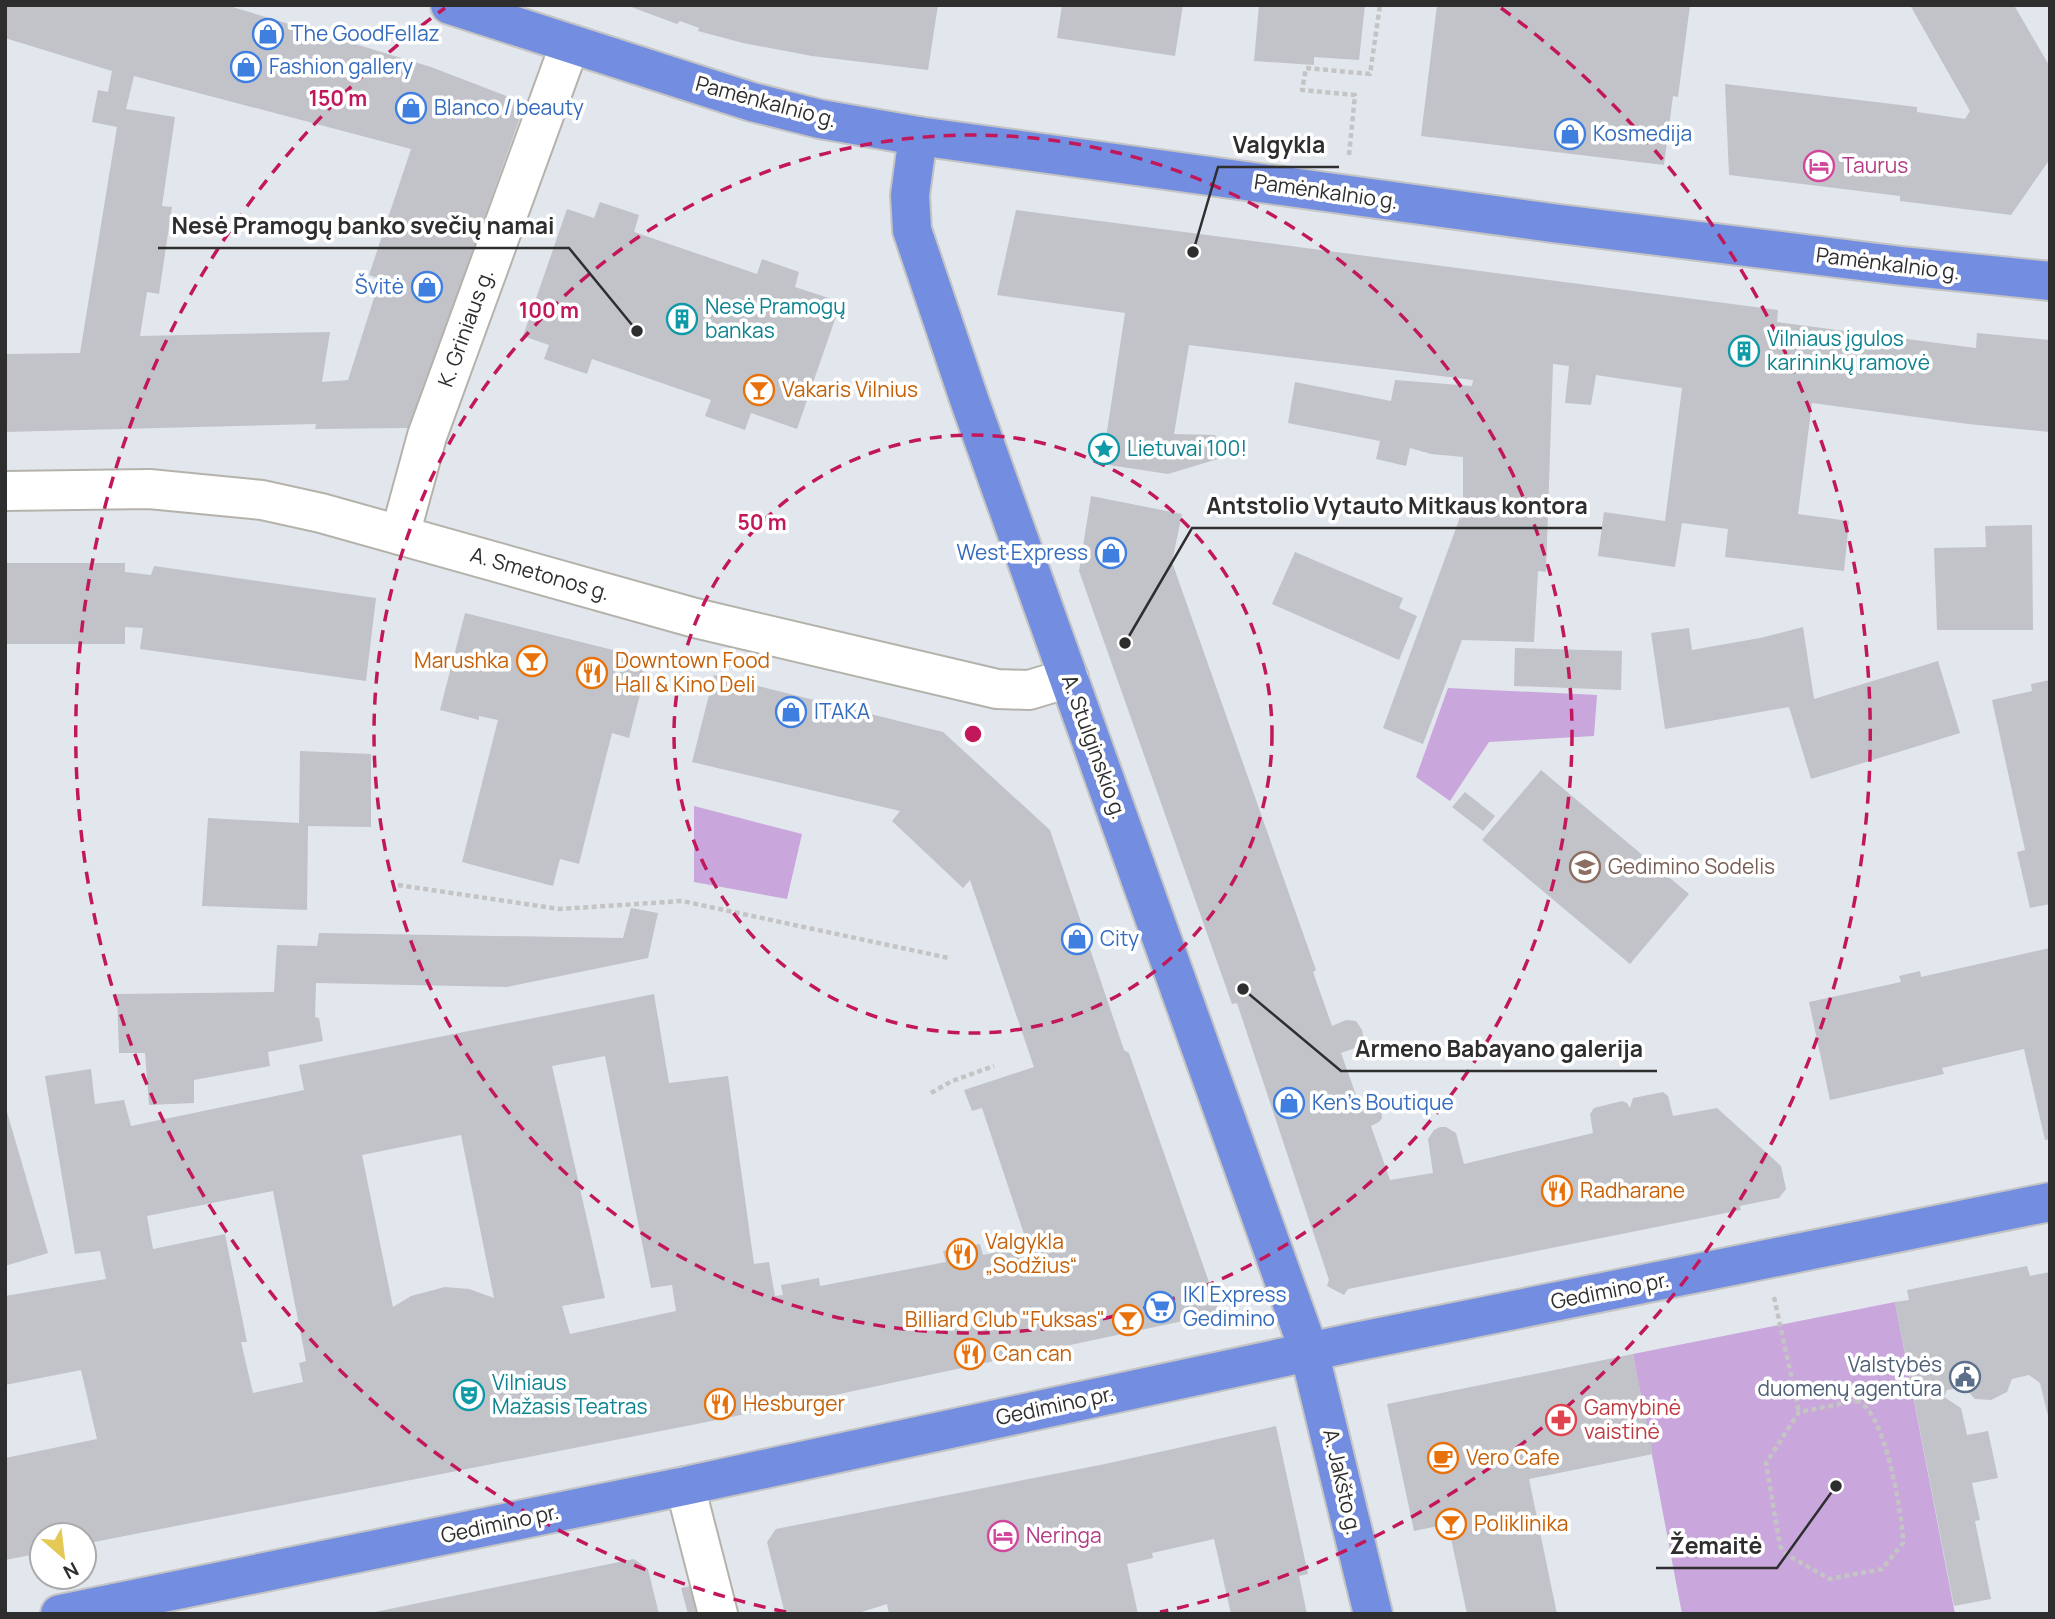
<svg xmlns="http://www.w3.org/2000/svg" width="2055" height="1619" font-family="Manrope,sans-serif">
<rect width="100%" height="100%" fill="#e2e7ed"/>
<g fill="#c9a6dc">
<path d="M1448,688l149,7 -3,41 -105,6 -39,59 -34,-24z"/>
<path d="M694,806l108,28 -15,65 -93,-17z"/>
<path d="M1895,1302l60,312h-273l-49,-260z"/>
</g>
<g fill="#c1c3c9" fill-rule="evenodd">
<path d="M5,5h221l205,62 78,30 13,15 -112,316 -95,1 1,-5 -311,8v-78l75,-1 37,-226 -25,-5 6,-32 10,2 4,-21 -107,-33zM134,76l277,73 -42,126 11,4 -32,101 -26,2 8,-50 -190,4 7,-44 12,2 13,-87 -10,-1 13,-89 -49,-8z"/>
<path d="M626,5h312l-10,65 -116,-14 -69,-13 -45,-12 1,-3 -19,-7 -3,3z"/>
<path d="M1062,5h121l-8,51 -118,-18z"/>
<path d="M1259,5h106l-6,55 -45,-3v8l-60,-4z"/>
<path d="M1437,5h253l-12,92 -5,-1 -9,69 -243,-29z"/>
<path d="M1910,5h104l36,62v92l-39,56 -111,-14v-5l-171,-21 -4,-91 192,23v5l48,7 5,-8z"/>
<path d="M600,202l39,13 -5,17 123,42 5,-15 37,13 -4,15 46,15 -44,127 -46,-16 -6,17 -40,-14 6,-16 -119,-41 -5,15 -43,-15 5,-14 -26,-9 44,-127 27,9z"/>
<path d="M1016,210l762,100 -1,12 199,26 1,-15 73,7v92l-82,-8 -156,-21 -14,111 51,7 -5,50 -119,-14 3,-28 -46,-6 -7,44 -77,-11 6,-44 61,9 17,-133 -86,-13 -5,30 -26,-2 4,-37 -16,-2 -7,208 -8,-1 -4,71 -72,-2 -39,104 -40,-16 80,-219v-52l-32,-3 -21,-6 -4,18 -30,-7 4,-18 -92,-18 7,-41 96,19 4,-21 77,6 1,-6 -284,-35 -15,89 41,1 6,23 -53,16 -66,-10 23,-151 -128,-18z"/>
<path d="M1091,496l91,18 -10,48 144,408 -3,2 19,54 14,-6 10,1 6,9 2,10 -9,8 -14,5 19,53 11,-3h6l4,4 1,11 -3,4 -8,4 19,54 43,-7 -5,-34 6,-9 6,-3h6l10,6 8,31 129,-31 -3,-19 4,-6 28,-7 5,2 3,5 3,-10 30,-6 5,4 5,20 44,-8 64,58 5,23 -7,9 -39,8 1,4 -393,79 -4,6 -17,-9 2,-6 -92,-277 -5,1 -153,-433z"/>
<path d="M2032,525l1,105h-96l-3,-82 52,-1 -1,-21z"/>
<path d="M1295,552l108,46 -4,10 18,8 -18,44 -127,-56z"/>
<path d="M5,563h120v9l26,3 3,-9 222,32 -10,83 -226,-32 3,-21 -18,-1v17h-120z"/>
<path d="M465,613l184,46 -20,79 -17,-5 -33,131 -19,-5 -7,27 -91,-24 36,-142 -19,-4v4l-39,-10z"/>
<path d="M1803,627l11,72 124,-38 22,72 -149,46 -22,-72 -124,22 -14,-96 38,-5 3,22 68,-12z"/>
<path d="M1515,648l107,3 -1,39 -107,-4z"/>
<path d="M714,675l229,57 107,98 74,220 5,3 89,255 -2,6 -494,105 -638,125v-9h-42v18l-37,7v-102l92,-19 -16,-69 -76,15v-89l101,-17 -6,-28 -25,3 -30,-178 46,-7 4,35 29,-4 7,26 173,-36 -5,-25 355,-71 15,89 59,-7 26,188 15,-2 6,34 8,-1 -2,-10 38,-7 1,8 126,-24 -3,-11 37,-7 3,11 50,-10 -3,-7 -5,-1 -43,-129 -10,3 -8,-21 70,-23 -64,-187 -7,8 -71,-67 8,-10 -208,-49zM605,1056l46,232 21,-3 4,26 -106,23 -8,-28 43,-8 -53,-232zM461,1135l33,163 -25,-9 -24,-2 -34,9 -18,11 -31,-152zM273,1191l33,170 -7,2 4,19 -50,11 -12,-51h6l-22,-108 -72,15 -6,-33z"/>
<path d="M2050,680v224l-20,4 -13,-56 8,-2 -33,-150 40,-9 -1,-7z"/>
<path d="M300,751l71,3v73l-63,-1 -1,84 -105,-4 6,-88 91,5z"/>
<path d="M1541,770l148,124 -59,70 -148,-124z"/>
<path d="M1465,792l30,24 -12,15 -31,-24z"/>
<path d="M631,908l27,5 -10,45 -141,29 -191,-4 -1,34 4,1 4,23 -55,11 2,14 -76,14v23l-45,2 -4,-52h-26l-2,-59 157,-2 3,-47 40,1 2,-13 304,5z"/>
<path d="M2050,948v191l-5,1 -21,-91 -82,19 2,6 -114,26 -21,-98 92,-20 -2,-6 21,-5 1,6z"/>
<path d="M5,1105l43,148 -43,13z"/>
<path d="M2027,1266l3,10 20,-4v152l-10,-41 -11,-8 -17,4 -5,13 -16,8 -16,-1 -11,-12 -17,3 -3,7 17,11 6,27 21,-4 10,47 -26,5 8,37 -5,1 16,78 -37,7 -59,-304 14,-2 -2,-10z"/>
<path d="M1633,1354l20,100 -124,25 28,135h-90l-19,-90 -34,7 -27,-127z"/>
<path d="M1276,1426l32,148 -9,2 8,38h-76l-17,-75 -62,14 1,5 -26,6 11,50h-249l-2,-10 -32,10h-70l-18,-72 9,-13 329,-65z"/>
<path d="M634,1559l14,10 11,45h-294z"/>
<path d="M704,1583l7,31h-23l-7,-26z"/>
</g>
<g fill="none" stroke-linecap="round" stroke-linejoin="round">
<g stroke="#b5b2ab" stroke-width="42">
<g id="minor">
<path d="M5,491l144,-2 113,11 59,13 374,105 302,71 32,1 40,-12"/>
<path d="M400,535l27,-99 143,-392"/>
<path d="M685,1486l33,128"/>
</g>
</g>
<g stroke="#c4c4c4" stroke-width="42">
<g id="major">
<path d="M450,5l302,97 68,17 98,17 634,87 350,43 148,15"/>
<path d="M918,136l-8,59 2,35 58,172 339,949 64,263"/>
<path d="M60,1614l625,-128 670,-144 695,-140"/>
</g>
</g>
<g stroke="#c4c4c4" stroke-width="4.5" stroke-dasharray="5 3.5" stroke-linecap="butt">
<path d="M1349,155l6,-60 -53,-5 4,-22 64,6 10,-69"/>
<path d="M398,885l162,24 122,-8 267,57"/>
<path d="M931,1093l21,-12 42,-15"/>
<path d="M1774,1297l25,115"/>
<path d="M1856,1401c28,4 47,116 47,142l-21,26 -52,10 -43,-24 -7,-9 -14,-83 33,-51z"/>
</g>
<use href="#minor" stroke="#fff" stroke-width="38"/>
<use href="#major" stroke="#738ee1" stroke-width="38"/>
</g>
<g fill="none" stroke="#c2185b" stroke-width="3.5" stroke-dasharray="12 9">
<circle cx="973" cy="734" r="299"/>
<circle cx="973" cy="734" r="599"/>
<path d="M786 1612A898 898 0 0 1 445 8M1501 8A898 898 0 0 1 1160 1612"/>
</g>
<defs>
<g id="shop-ring" transform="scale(1.575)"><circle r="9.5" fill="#fff" stroke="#3f7fe0" stroke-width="1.5"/><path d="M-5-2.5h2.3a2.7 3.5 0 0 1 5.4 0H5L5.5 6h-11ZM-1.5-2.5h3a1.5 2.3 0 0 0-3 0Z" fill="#3f7fe0"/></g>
<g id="hotel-ring" transform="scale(1.575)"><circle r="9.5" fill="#fff" stroke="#d1479c" stroke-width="1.5"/><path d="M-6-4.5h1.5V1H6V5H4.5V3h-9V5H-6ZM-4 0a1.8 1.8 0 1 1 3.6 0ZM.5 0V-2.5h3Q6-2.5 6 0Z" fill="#d1479c"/></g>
<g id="building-ring" transform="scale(1.575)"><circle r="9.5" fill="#fff" stroke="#0f9aa8" stroke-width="1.5"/><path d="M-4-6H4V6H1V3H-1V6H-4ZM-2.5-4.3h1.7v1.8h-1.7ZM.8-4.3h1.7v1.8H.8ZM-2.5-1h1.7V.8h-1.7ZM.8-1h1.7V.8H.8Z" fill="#0f9aa8"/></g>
<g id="bar-ring" transform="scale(1.575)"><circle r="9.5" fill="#fff" stroke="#e8710a" stroke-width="1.5"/><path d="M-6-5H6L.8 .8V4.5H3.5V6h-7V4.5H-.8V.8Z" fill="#e8710a"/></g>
<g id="sight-ring" transform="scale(1.575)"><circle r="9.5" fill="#fff" stroke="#0f9aa8" stroke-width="1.5"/><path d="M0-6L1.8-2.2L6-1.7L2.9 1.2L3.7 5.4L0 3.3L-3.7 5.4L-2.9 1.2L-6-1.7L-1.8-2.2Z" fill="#0f9aa8"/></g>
<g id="restaurant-ring" transform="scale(1.575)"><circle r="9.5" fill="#fff" stroke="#e8710a" stroke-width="1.5"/><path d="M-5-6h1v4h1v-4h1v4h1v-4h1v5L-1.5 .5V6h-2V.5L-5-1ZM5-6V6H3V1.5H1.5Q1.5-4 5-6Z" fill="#e8710a"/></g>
<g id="school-ring" transform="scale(1.575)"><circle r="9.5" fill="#fff" stroke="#8d6e63" stroke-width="1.5"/><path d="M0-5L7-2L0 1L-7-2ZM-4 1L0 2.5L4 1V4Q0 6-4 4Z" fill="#8d6e63"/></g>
<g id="supermarket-ring" transform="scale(1.575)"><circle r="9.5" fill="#fff" stroke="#3f7fe0" stroke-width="1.5"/><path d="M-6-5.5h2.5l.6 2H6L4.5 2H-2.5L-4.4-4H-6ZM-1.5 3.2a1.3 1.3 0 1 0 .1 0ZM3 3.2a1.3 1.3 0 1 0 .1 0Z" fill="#3f7fe0"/></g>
<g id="civic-ring" transform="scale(1.575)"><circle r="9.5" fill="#fff" stroke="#5c6f8a" stroke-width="1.5"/><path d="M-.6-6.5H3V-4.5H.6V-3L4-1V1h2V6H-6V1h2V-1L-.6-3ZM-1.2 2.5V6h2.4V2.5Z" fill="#5c6f8a"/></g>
<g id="theatre-ring" transform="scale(1.575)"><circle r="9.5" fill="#fff" stroke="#0f9aa8" stroke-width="1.5"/><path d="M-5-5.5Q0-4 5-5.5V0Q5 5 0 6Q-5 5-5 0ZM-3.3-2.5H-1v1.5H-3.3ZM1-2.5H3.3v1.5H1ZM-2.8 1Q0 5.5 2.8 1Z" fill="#0f9aa8"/></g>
<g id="pharmacy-ring" transform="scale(1.575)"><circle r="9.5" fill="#fff" stroke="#e0444e" stroke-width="1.5"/><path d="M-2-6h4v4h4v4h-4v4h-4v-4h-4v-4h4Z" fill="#e0444e"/></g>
<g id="cafe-ring" transform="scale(1.575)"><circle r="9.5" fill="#fff" stroke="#e8710a" stroke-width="1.5"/><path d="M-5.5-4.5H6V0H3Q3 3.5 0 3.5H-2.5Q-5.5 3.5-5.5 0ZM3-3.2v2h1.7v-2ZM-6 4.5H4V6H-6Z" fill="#e8710a"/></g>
</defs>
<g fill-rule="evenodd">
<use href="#shop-ring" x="268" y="34"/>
<use href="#shop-ring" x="246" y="67"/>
<use href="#shop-ring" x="411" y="108"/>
<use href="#shop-ring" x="1570" y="134"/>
<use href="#hotel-ring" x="1819" y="166"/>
<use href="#shop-ring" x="427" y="287"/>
<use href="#building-ring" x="682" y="319"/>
<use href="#building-ring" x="1744" y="351"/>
<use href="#bar-ring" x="759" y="390"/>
<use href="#sight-ring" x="1104" y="449"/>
<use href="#shop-ring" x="1111" y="553"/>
<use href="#bar-ring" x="532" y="661"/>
<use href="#restaurant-ring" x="592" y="673"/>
<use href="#shop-ring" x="791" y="712"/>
<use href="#school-ring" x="1585" y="867"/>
<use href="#shop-ring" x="1077" y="939"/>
<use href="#shop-ring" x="1289" y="1103"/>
<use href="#restaurant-ring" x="1557" y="1191"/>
<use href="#restaurant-ring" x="962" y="1254"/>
<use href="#supermarket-ring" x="1160" y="1307"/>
<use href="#bar-ring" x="1128" y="1320"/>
<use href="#restaurant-ring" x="970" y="1354"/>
<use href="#civic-ring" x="1965" y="1377"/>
<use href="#theatre-ring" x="469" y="1395"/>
<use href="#restaurant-ring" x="720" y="1404"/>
<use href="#pharmacy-ring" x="1561" y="1420"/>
<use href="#cafe-ring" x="1443" y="1458"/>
<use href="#bar-ring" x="1451" y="1524"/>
<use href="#hotel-ring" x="1003" y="1536"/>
</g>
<g text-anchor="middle" stroke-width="7" stroke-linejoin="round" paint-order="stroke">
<g font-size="21" fill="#366cbe" stroke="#fff" text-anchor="start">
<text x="291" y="41">The GoodFellaz</text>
<text x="269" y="74">Fashion gallery</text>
<text x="434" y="115">Blanco / beauty</text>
<text x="1593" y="141">Kosmedija</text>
<text x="404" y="294" text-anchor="end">Švitė</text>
<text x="1088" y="560" text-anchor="end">West Express</text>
<text x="814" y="719">ITAKA</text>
<text x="1100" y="946">City</text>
<text x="1312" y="1110">Ken's Boutique</text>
<text x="1183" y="1302">IKI Express<tspan x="1183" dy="24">Gedimino</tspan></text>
</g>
<g font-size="21" fill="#2e2e2e" stroke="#fff">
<text transform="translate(766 102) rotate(15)" y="7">Pamėnkalnio g.</text>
<text transform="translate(1326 192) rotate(8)" y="7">Pamėnkalnio g.</text>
<text transform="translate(1888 264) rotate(7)" y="7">Pamėnkalnio g.</text>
<text transform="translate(466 328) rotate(-70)" y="7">K. Griniaus g.</text>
<text transform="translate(540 574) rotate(16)" y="7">A. Smetonos g.</text>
<text transform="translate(1094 747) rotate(70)" y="7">A. Stulginskio g.</text>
<text transform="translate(1610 1291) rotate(-11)" y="7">Gedimino pr.</text>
<text transform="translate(1055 1406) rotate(-12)" y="7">Gedimino pr.</text>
<text transform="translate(1342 1482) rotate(77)" y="7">A. Jakšto g.</text>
<text transform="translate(500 1524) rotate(-12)" y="7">Gedimino pr.</text>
</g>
<g font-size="21" fill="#b23c85" stroke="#fff" text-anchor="start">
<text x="1842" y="173">Taurus</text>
<text x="1026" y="1543">Neringa</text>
</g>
<g font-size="21" fill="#0d838f" stroke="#fff" text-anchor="start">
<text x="705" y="314">Nesė Pramogų<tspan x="705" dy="24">bankas</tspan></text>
<text x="1767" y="346">Vilniaus įgulos<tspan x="1767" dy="24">karininkų ramovė</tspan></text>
<text x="1127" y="456">Lietuvai 100!</text>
<text x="492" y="1390">Vilniaus<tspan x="492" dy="24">Mažasis Teatras</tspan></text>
</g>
<g font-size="21" fill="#c56008" stroke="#fff" text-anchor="start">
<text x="782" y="397">Vakaris Vilnius</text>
<text x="509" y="668" text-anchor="end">Marushka</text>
<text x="615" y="668">Downtown Food<tspan x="615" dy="24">Hall &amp; Kino Deli</tspan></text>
<text x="1580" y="1198">Radharane</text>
<text x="985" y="1249">Valgykla<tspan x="985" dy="24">„Sodžius“</tspan></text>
<text x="1105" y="1327" text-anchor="end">Billiard Club "Fuksas"</text>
<text x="993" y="1361">Can can</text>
<text x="743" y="1411">Hesburger</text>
<text x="1466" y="1465">Vero Cafe</text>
<text x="1474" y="1531">Poliklinika</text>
</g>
<g font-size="21" fill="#785e54" stroke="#fff" text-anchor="start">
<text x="1608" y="874">Gedimino Sodelis</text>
</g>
<g font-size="21" fill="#4e5e75" stroke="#fff" text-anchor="end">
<text x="1942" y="1372">Valstybės<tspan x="1942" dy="24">duomenų agentūra</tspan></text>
</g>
<g font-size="21" fill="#be3a42" stroke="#fff" text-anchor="start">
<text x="1584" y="1415">Gamybinė<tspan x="1584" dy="24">vaistinė</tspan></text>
</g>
</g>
<circle cx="973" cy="734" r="10" fill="#c2185b" stroke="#fff" stroke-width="3.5"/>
<g font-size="21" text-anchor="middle" font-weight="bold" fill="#c2185b" stroke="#fff" stroke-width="7" stroke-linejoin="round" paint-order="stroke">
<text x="338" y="106">150 m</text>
<text x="549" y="318">100 m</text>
<text x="762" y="530">50 m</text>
</g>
<path fill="none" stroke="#2e2e2e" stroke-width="2.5" d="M1193 252L1218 167H1339M637 331L569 248H158M1125 643L1192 528H1602M1243 989L1341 1071H1657M1836 1486L1777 1568H1656"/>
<g fill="#2e2e2e" stroke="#fff" stroke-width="2.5">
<circle cx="1193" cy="252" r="7"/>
<circle cx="637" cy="331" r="7"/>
<circle cx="1125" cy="643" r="7"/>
<circle cx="1243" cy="989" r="7"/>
<circle cx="1836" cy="1486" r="7"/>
</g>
<g font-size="23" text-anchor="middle" font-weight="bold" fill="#2e2e2e" stroke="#fff" stroke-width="7" stroke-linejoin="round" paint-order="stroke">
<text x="1279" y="153">Valgykla</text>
<text x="363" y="234">Nesė Pramogų banko svečių namai</text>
<text x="1397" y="514">Antstolio Vytauto Mitkaus kontora</text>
<text x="1499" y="1057">Armeno Babayano galerija</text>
<text x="1716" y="1554">Žemaitė</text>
</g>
<rect width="2055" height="1619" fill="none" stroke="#2e2e2e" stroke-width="14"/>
<g transform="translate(63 1556) rotate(152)"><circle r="33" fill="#ffffff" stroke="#ababab" stroke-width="2"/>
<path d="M0-5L12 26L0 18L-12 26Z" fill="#e5c957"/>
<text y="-10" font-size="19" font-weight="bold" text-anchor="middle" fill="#2e2e2e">N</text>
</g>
</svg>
